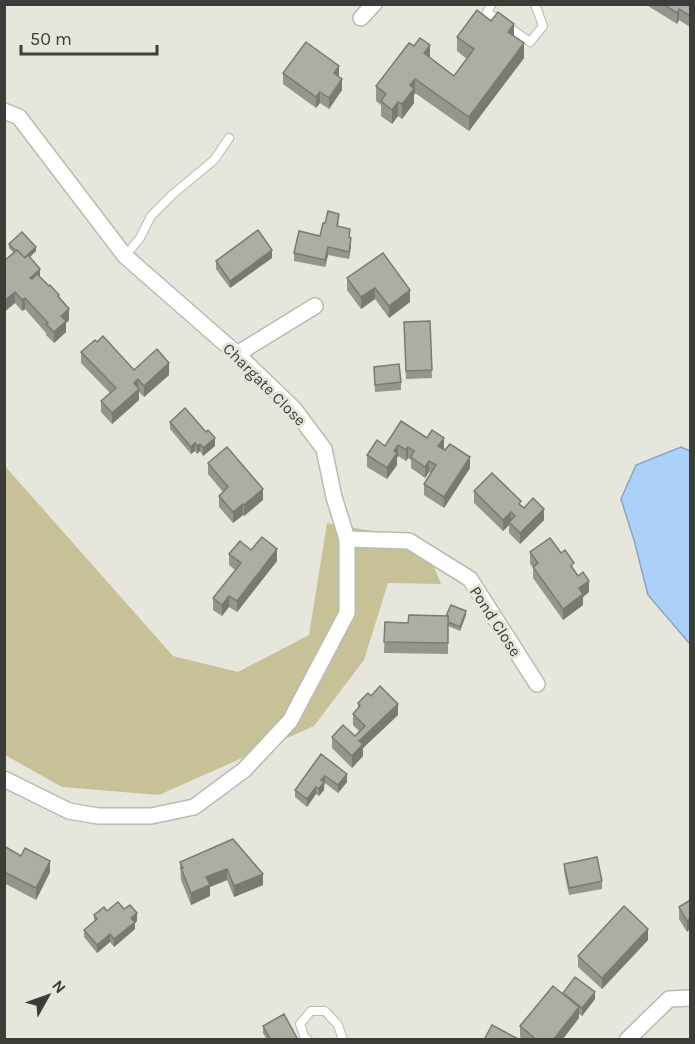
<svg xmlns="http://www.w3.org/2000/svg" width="695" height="1044" font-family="Karla,sans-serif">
<rect width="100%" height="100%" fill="#e7e6dd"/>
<path fill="#c7c198" d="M4,465l169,191 65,16 71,-37 18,-112 96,17 18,44 -53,-1 -24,77 -50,66 -155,69 -97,-8 -57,-32z"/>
<path fill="#abd1fb" stroke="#8aa4c0" stroke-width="1.5" d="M681,447l9,4v193l-42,-49 -14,-55 -13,-41 15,-34z"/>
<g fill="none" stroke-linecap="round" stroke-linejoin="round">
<g stroke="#bbbab1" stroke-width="10">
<g id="lane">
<path d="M492,4l-5,8 43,30 13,-16 -8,-22"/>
<path d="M125,256l15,-18 11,-22 21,-21 42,-35 15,-22"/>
<path d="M308,1040l-4,-4 -4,-12 11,-13h14l13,14 5,15"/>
</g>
</g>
<g stroke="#bbbab1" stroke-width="18">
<g id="street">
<path d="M361,18l13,-14"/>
<path d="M4,111l15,6 106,139 112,98 57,55 30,40 10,48 13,42v74l-57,108 -46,49 -50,37 -43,9h-53l-29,-5 -65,-32"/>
<path d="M237,354l78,-48"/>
<path d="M347,539l62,2 61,38 67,105"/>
<path d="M627,1040l42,-41 21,-1"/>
</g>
</g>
<use href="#lane" stroke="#fff" stroke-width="8"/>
<use href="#street" stroke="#fff" stroke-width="15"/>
</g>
<g fill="#96958d">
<path d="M645,4h45v23l-11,-7 -2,4z"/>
<path d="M491,21l23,15 10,22 -55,73 -54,-38 -1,2v8l-12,16 -4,-3 -6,8 -11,-8v-11l-5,-4v-15l54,-29 24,19 13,-17 -10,-8v-14z"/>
<path d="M283,73l56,4 3,13 -13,19 -9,-6 -4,5 -33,-24z"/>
<path d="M339,222l-1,4 12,12 1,8 -2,13 -21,-4 -3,12 -31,-6v-8l26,-17z"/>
<path d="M9,244l27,7 -6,6 10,20 19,21 10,22 -3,3v9l-12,11 -8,-8v-2l-21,-24 -3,2 -7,-8 -11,9v-51l10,-8 -5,-5z"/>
<path d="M383,253l27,49 -21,16 -14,-19 -14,10 -14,-19v-12z"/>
<path d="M272,258l-42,30 -14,-19v-8z"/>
<path d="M430,321l2,57 -26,1 -2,-57z"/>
<path d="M81,352l53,18 35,5 -25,22 -5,-5v8l-27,24 -11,-12v-11l9,-8 -29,-30z"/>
<path d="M374,367l27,15v8l-26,2z"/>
<path d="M401,421l43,28 26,19 -26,40 -20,-13v-11l7,-11 -2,-1 -4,6 -14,-10v-8l-3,-2 -2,3 -8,-5 -1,2v7l-10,14 -20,-12v-12l18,-9z"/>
<path d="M170,422l45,24 -12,10 -3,-5 -3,3 -2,-3 -4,3 -21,-25z"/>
<path d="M208,463l55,37 -19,16 -1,-1 -10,8 -14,-16v-11l4,-4 -15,-18z"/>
<path d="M474,491l47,14 23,15 -24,24 -11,-11v-8l-6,6 -29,-28z"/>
<path d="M251,550l26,11 -40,51 -8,-5 -7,9 -9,-6v-12l22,-28 -6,-5v-11z"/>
<path d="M530,552l31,1 28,39 -6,5v8l-20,15 -30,-42v-11l-3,-3z"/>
<path d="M466,615l-6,16 -12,-5v28l-64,-1 1,-31 23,1 38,-7z"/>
<path d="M371,696l27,19 -35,33v8l-11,12 -20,-20v-11l23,-1 4,-5 -6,-6v-11l5,-5v-6z"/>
<path d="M321,754l26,28 -9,11 -13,-10 -1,2v5l-5,6 -3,-2 -9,13 -12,-10v-7z"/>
<path d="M233,839l30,46 -29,12 -7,-17 -17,7v9l-19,9 -10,-25 -1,-18z"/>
<path d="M4,846l46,26 -14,28 -32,-17z"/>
<path d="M564,864l38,17v8l-33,6 -5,-24z"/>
<path d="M690,900l-3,32 -8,-13v-12z"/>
<path d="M124,909l13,12 -2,2v6l-21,18 -4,-5 -13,11 -13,-16v-7l10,-9v-6l13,-4z"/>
<path d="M648,940l-46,49 -24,-22v-11z"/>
<path d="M595,999l-13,17 -3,-2v4l-17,22h-39l-3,-3v-11z"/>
<path d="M263,1026l35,14h-31l-4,-7z"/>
</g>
<g fill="#7a7973">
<path d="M679,9v11l-2,4v-11z"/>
<path d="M514,24v15l-6,-7z"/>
<path d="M524,43v15l-55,73v-14z"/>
<path d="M430,45v15l-6,-7z"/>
<path d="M339,66v11l-5,-4z"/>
<path d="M342,79v11l-13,19v-11z"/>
<path d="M415,79v14l-1,2v8l-12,16v-15l8,-19z"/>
<path d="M320,92v11l-4,5v-11z"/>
<path d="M398,102v14l-6,8v-14z"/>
<path d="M351,238v8l-2,13v-7z"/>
<path d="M36,247v4l-13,12v-4z"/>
<path d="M328,247v8l-3,12v-7z"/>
<path d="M272,250v8l-42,30v-7z"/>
<path d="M40,269v11l-10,9v-11z"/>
<path d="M375,288v11l-14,10v-12z"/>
<path d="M410,290v12l-21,16v-12z"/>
<path d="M15,292v11l-11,9v-11z"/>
<path d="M25,298v11l-3,2v-11z"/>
<path d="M69,309v11l-3,3v9l-12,11v-11l7,-16z"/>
<path d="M169,363v12l-25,22v-11z"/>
<path d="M138,379v11l-4,-7z"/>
<path d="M139,389v11l-27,24v-11z"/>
<path d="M215,438v8l-12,10v-8z"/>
<path d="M444,438v11l-6,-3z"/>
<path d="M195,443v8l-4,3v-7z"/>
<path d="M200,444v7l-3,3v-8z"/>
<path d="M398,445v11l-1,2v7l-10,14v-11l7,-17z"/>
<path d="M408,447v11l-2,3v-11z"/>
<path d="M470,457v11l-26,40v-11z"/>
<path d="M429,461v11l-4,6v-11z"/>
<path d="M263,489v11l-19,16v-11z"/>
<path d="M243,504v11l-10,8v-11z"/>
<path d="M544,509v11l-24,24v-11z"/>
<path d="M511,512v11l-2,-1v3l-6,6v-11z"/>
<path d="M277,549v12l-40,51v-11z"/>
<path d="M589,581v11l-6,5v8l-20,15v-11l16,-21z"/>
<path d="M229,596v11l-7,9v-11z"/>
<path d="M466,611v4l-6,16v-4z"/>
<path d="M398,704v11l-35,33v8l-11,12v-12l7,-15z"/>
<path d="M347,774v8l-9,11v-8z"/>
<path d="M325,776l-1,14 -5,6v-7l2,-9z"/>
<path d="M316,787v7l-9,13v-8z"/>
<path d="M50,861v11l-14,28v-12z"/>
<path d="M227,869v11l-17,7v9l-19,9v-12l15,-16z"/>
<path d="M263,874v11l-29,12v-11z"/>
<path d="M137,913v8l-2,2v6l-21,18v-8l17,-21z"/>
<path d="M690,918v11l-3,3v-11z"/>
<path d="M648,929v11l-46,49v-11z"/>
<path d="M110,934v8l-13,11v-8z"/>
<path d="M595,992v7l-13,17v-8z"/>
<path d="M579,1007v11l-17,22h-9z"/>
</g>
<g fill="#aeada4" stroke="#7a7973" stroke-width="1.5">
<path d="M663,4h27v12l-11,-7 -2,4z"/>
<path d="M477,10l14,11 7,-9 16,12 -6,8 16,11 -55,74 -54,-38 -5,6 4,4 -12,15 -4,-2 -6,8 -11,-9 5,-7 -10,-8 33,-43 5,3 6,-8 10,7 -6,8 30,23 20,-27 -17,-12z"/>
<path d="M306,42l33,24 -5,7 8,6 -13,19 -9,-6 -4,5 -33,-24z"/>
<path d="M328,211l11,3 -2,12 13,3 -1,8 2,1 -2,14 -21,-5 -3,13 -31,-7 5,-22 21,5 3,-13h2z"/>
<path d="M258,230l14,20 -42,31 -14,-20z"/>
<path d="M22,232l14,15 -12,11 -7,-8 -1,1 -7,-7z"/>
<path d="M17,250l8,8 3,-3 12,14 -10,9 2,1 5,-5 12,12 1,-1 9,10 -1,1 11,13 -8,7 5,5 -12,11 -8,-8 2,-1 -23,-25 -3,2 -7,-8 -11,9v-40z"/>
<path d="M383,253l27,37 -21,16 -14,-18 -14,9 -14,-19z"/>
<path d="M430,321l2,49 -26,1 -2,-49z"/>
<path d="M103,336l31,34 23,-21 12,14 -25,23 -6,-7 -4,4 5,6 -27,24 -11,-12 15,-13 -35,-36 14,-12 2,2z"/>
<path d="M399,364l2,18 -26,3 -1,-18z"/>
<path d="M185,408l21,24 2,-2 7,8 -12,10 -3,-4 -3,2 -2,-3 -4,4 -21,-25z"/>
<path d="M401,421l26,17 5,-8 12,8 -6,8 7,4 5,-6 20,13 -26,40 -20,-13 12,-19 -7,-4 -4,6 -14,-10 3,-6 -6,-4 -2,3 -8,-5 -4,6 3,2 -10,15 -20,-13 10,-15 8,6z"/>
<path d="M227,447l36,42 -19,16 -1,-1 -10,8 -14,-16 9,-9 -20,-24z"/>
<path d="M492,473l29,28 -2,3 5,4 9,-10 11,11 -24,24 -11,-11 6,-6 -4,-4 -8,8 -29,-29z"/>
<path d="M262,537l15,12 -40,52 -8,-5 -7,9 -9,-7 28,-35 -12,-9 11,-13 11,9z"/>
<path d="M550,538l11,15 4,-3 9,13 -3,3 7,10 5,-4 6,9 -10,7 4,6 -20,15 -30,-42 5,-4 -8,-11z"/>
<path d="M451,605l15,6 -6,16 -12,-5v-6h-2z"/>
<path d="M409,615l39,1v27l-64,-1 1,-20 23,1z"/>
<path d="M380,686l18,18 -39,37 4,3 -11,12 -20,-19 11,-12 12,11 10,-10 -12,-12 7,-8 -2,-3 10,-10 3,3z"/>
<path d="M321,754l26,20 -9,11 -13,-9 -4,4 3,2 -5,7 -3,-2 -9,12 -12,-9z"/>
<path d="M233,839l30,35 -29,12 -7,-17 -21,8 4,8 -19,8 -10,-25h2l-3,-6z"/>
<path d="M4,846l17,10 4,-8 25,13 -14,27 -32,-16z"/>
<path d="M597,857l5,24 -33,7 -5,-24z"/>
<path d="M690,900v18l-3,3 -8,-14z"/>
<path d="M118,902l6,7 6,-4 7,8 -6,5 4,4 -21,17 -4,-5 -13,11 -13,-15 13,-11 -3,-4 10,-8 3,4z"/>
<path d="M624,906l24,23 -46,49 -24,-22z"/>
<path d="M575,977l20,15 -13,16 -19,-15z"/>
<path d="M553,986l26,21 -26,33h-16l-17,-14z"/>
<path d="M284,1014l14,26h-27l-8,-14z"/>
<path d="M492,1025l28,15h-36z"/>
</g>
<g text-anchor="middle" stroke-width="6" stroke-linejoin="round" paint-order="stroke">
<g font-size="16" fill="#3c3c38" stroke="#e7e6dd">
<text transform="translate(265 384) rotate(45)" y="6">Chargate Close</text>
<text transform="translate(496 621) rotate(57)" y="6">Pond Close</text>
</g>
</g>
<rect width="695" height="1044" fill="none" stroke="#3c3c38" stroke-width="12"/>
<g transform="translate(48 996) rotate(50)" stroke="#e7e6dd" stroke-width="4.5" paint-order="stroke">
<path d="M0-4.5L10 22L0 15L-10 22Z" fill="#3c3c38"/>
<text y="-9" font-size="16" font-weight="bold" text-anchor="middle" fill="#3c3c38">N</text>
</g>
<path d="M21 45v9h136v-9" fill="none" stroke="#3c3c38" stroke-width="3"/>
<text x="30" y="45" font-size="18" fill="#3c3c38" stroke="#e7e6dd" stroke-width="4.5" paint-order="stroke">50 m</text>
</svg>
